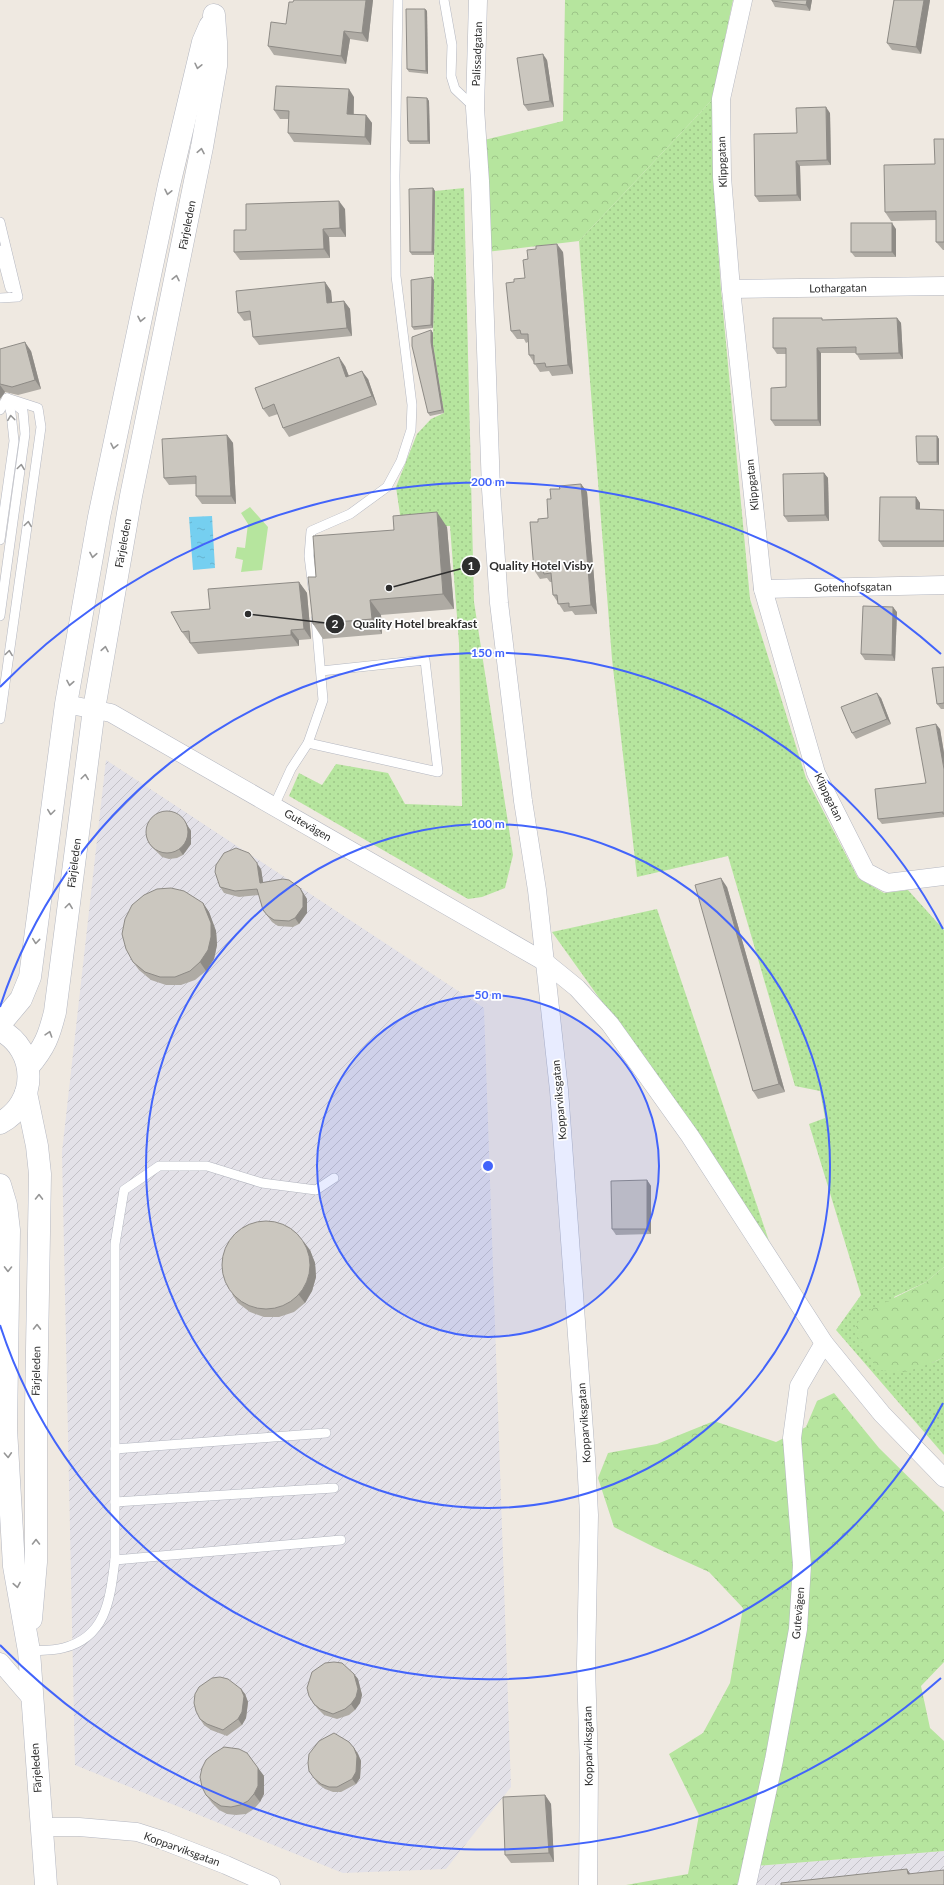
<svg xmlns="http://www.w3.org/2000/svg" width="944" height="1885" font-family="Lato,sans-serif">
<defs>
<pattern id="industrial-furrows" width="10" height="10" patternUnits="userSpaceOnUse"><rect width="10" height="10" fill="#e3e1e8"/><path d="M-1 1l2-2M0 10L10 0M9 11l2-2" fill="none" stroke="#c3c1c7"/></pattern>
<pattern id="grass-dots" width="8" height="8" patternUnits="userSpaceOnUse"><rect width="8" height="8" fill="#b6e59e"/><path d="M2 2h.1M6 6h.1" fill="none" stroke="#9dc588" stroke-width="1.8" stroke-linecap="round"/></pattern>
<pattern id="forest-crowns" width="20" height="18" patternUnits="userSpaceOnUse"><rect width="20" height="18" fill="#b6e59e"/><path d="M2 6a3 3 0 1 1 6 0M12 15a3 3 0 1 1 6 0" fill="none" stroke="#9dc588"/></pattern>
<pattern id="water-ripples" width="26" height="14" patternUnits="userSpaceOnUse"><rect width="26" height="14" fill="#75cff0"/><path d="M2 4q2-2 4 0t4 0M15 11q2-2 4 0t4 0" fill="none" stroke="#66b2ce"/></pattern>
</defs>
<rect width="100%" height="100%" fill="#efe9e1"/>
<g fill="url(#industrial-furrows)">
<path d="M106,760l378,248 27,779 -65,82 -103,4 -268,-108 -13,-613z"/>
<path d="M944,1851v34h-207l5,-18z"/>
</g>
<g fill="url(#grass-dots)">
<path d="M712,100l1,75 8,115 29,309 56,179 52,100 26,15 24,-3 36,40v337l-18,15 -32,15 38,66 12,-6v98l-108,-125 25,-35 -52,-171 16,-6 -5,-27 -25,-5 -67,-230 -91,21 -25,-218 -33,-418z"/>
<path d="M464,188l10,414 39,253 -8,33 -23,9 -14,2 -179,-103 10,-23 23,12 14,-21 52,9 17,31 57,2 -3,-163 -9,-117 -48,2 -6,-41 21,-53 14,-15 13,-6 -11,-68 2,-154z"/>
<path d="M657,909l112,332 -61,-91 -156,-218z"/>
</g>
<g fill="url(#forest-crowns)">
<path d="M565,0h168l-21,100 -133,141 -93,11 -2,-112 79,-19z"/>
<path d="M944,1267v90l-12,6 -27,9 -27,-2 -24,-39 8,-17 64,-32z"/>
<path d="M834,1393l45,55 65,64v150l-23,24 9,42 14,13v110l-201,16 -6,18h-111l62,-11 11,-59 -30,-61 34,-21 27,-50 13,-75 -34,-36 -53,-24 -42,-21 -16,-49 10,-25 49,-9 57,-23 62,21 30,-15 11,-26z"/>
</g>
<path fill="#b6e59e" d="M250,507l18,20 -6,43 -21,2 2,-12 -8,-2 2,-11 8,1 3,-24 -7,-11z"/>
<path fill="url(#water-ripples)" d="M212,516l3,52 -22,2 -4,-53z"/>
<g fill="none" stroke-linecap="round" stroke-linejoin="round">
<g stroke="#b4b7c1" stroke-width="10">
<g id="lane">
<path d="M444,0l8,45 -1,31 4,13 19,18"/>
<path d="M0,222l18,75 -18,1"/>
<path d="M0,250l10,38"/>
<path d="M0,410l7,-12"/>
<path d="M0,540l14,-99 -3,-28 -4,-15"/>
<path d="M313,588l-4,-32 2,-25 39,-17 37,-27 14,-26 10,-31 1,-25 -16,-129 -1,-100 3,-176"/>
<path d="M0,616l25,-182 -2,-23 -10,-8"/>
<path d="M0,719l41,-292 -3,-19 -31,-10"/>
<path d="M308,743l130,29 -13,-112 -104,11"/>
<path d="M274,806l17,-37 17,-26 15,-43 -7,-81"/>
<path d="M115,1449l211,-16"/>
<path d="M115,1502l219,-14"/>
<path d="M115,1560l226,-20"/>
<path d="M29,1651c10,-1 23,0 34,-3 44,-11 47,-50 52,-88v-316l9,-54 35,-24h48l55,17 54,7 18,-12"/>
</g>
</g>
<g stroke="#b4b7c1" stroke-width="19">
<g id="street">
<path d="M478,0l-3,108 5,73 11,308 8,114 24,198 14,89 22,200 27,368 3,57 -3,150 3,105 -1,115"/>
<path d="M743,0l-22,99 1,78 9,112 32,300 53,184 50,99 21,11 57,-7"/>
<path d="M731,289l213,-3"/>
<path d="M763,589l181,-4"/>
<path d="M66,704l45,9 434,249 32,26 33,36 80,112 134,207 58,71 62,64"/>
<path d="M0,1662l32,37"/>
<path d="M41,1827h38l58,5 25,8 64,25 45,20"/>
<path d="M747,1885l27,-125 24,-131 4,-64 -10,-127 7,-52 25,-43"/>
</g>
</g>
<g stroke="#b4b7c1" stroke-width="23">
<g id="secondary">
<path d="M0,1024l21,-25 9,-22 36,-273 33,-187 70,-332 34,-143 7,-16"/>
<path d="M0,1030c38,20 38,73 0,93"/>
<path d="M28,1067c17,-20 21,-31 27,-55l39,-303 37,-213 71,-349 14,-81v-24l-2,-27"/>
<path d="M26,1093l11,53 3,28 -4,234v154l-5,57"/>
<path d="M0,1185l6,20 3,25 -3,199 8,137 15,85 17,234"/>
</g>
</g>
<use href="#lane" stroke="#fff" stroke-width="9"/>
<use href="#street" stroke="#fff" stroke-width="18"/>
<use href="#secondary" stroke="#fff" stroke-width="22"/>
</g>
<g fill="#afaba4">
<path d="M373,0l-5,42 -18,-3 -4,25 -72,-9 -6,-9 18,-22z"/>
<path d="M772,0h40l-2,11 -35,-4 -3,-6z"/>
<path d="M894,0h36l-9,54 -29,-4 -5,-7z"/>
<path d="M425,9l2,2 1,63 -19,-2 -2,-3z"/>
<path d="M547,60l7,47 -26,4 -4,-6z"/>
<path d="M354,97v17l12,1 6,8 -1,22 -77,-3 -6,-9 1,-14h-9l-6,-9z"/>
<path d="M427,98l2,3 1,43h-20l-2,-3z"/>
<path d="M830,113l1,52 -31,1 1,35 -42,1 -4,-6 42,-63z"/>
<path d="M944,139v111h-1l-7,-8v-22l-45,1 -6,-9 50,-48z"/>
<path d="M433,188l2,3 -1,64h-22l-2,-3z"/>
<path d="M345,209l1,28h-17l1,21 -90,2 -6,-8 12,-22z"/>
<path d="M896,229v28h-41l-4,-5z"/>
<path d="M563,252l10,122 -21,2 -3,-5 -9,1 -11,-17 -1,-13 -2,1 -2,-4h-7l-6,-8 3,-49 11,-4z"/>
<path d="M434,280l-1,48 -19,2 -2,-3z"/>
<path d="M325,282l6,9 1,11 12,-1 6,8 2,27 -93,9 -6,-8 -2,-17 -7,1 -6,-8z"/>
<path d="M897,318l4,5 2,36 -43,1 -4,-7h-35v73h-46l-4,-6 15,-33v-33h-9l-4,-6 50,-28z"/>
<path d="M431,330l2,3v12l11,68 -14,3 -2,-3z"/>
<path d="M0,349l31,2 10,38 -23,6 -13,-3 -5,7z"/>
<path d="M345,366l4,10 19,3 9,26 -88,32 -6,-9 -5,-14 -9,3 -6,-8z"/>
<path d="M227,435l6,8 3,61h-34l-6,-8v-12l-27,1 -5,-7z"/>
<path d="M937,436l2,3v26h-20l-2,-3z"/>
<path d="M824,473l4,5 1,43 -41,1 -4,-6z"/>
<path d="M581,484l6,8 10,122 -22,1 -3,-4 -8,1 -11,-17 -1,-13h-2l-3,-4 -7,1 -6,-9 4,-48 10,-4 3,-19 9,-10z"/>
<path d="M916,497l4,6v6l24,1v37h-61l-4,-6z"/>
<path d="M447,527l7,82 -73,6 1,19 -59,5 -10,-15 3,-47z"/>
<path d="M299,582l8,11 4,46 -12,1v6l-101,8 -16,-22 28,-23z"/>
<path d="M897,612l-2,49 -30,-1 -4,-6z"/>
<path d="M944,667v42h-3l-4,-5z"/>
<path d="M881,698l10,26 -35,15 -4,-6z"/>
<path d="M940,729l4,24v64l-62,7 -4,-5 48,-36z"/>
<path d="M184,820l7,11v13l-8,11 -6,3 -8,1 -7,-2 -10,-10 -4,-5z"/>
<path d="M261,869l2,13 37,6 4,6 3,5v14l-8,11 -6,3 -15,-1 -6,-4 -9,-12 -4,-15 -20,2 -15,-4 -4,-6z"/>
<path d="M727,887l58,205 -27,7 -5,-8z"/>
<path d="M203,903l6,9 7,19 1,14 -3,14 -8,12 -11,9 -14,5h-15l-15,-5 -12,-10 -6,-8z"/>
<path d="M647,1180l4,6v48l-35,1 -4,-6z"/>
<path d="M310,1250l5,13 1,14 -4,14 -7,12 -11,9 -15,5h-15l-14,-5 -12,-9 -6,-9z"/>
<path d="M354,1674l4,5 4,16 -2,8 -5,7 -6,5 -12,4 -13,-4 -6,-6 -4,-5z"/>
<path d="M241,1689l4,5 3,8 -2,16 -4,7 -15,11 -16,-6 -7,-5 -4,-6z"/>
<path d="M354,1748l4,6 3,7 -1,17 -4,6 -15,8h-8l-8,-3 -7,-5 -4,-6z"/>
<path d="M258,1768l6,8v18l-4,8 -6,7 -8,5 -10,1 -9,-1 -8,-4 -7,-7 -6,-8z"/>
<path d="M545,1795l6,9 3,58 -43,1 -6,-8z"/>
</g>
<g fill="#8e8b86">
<path d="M366,0h7l-5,42 -6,-9z"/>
<path d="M807,0h5l-2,11 -4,-6z"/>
<path d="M924,0h6l-9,54 -5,-7z"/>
<path d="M425,9l2,2 1,63 -2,-3z"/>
<path d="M344,31l6,8 -4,25 -5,-8z"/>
<path d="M543,54l4,6 7,47 -4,-6z"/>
<path d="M349,89l5,8 -1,25 -6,-8z"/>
<path d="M427,98l2,3 1,43 -2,-3z"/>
<path d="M826,107l4,6 1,52 -4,-5z"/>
<path d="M366,115l6,8 -1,22 -6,-8z"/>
<path d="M796,161l4,5 1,35 -4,-6z"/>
<path d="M433,188l2,3 -1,64 -2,-3z"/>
<path d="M339,201l6,8 1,28 -6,-9z"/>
<path d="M892,223l4,6v28l-4,-5z"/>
<path d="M323,229l6,8 1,21 -6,-9z"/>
<path d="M557,244l6,8 10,122 -5,-9z"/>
<path d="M432,277l2,3 -1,48 -2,-3z"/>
<path d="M325,282l6,9 2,20 -6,-8z"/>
<path d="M344,301l6,8 2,27 -5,-8z"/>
<path d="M897,318l4,5 2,36 -4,-6z"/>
<path d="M431,330l2,3v12l11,68 -2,-3 -11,-68z"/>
<path d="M25,342l6,9 10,38 -6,-9z"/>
<path d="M817,348l4,5v73l-3,-6z"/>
<path d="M339,357l6,9 7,19 -6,-8z"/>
<path d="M362,371l6,8 9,26 -5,-9z"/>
<path d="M0,385l5,7 -5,7z"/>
<path d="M227,435l6,8 3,61 -5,-8z"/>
<path d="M937,436l2,3v26l-2,-3z"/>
<path d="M824,473l4,5 1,43 -4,-6z"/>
<path d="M581,484l6,8 10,122 -6,-9z"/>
<path d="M916,497l4,6v12l-4,-6z"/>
<path d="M437,512l10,15 7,82 -11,-15z"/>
<path d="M299,582l8,11 4,46 -7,-10z"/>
<path d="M370,600l11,15 1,19 -10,-15z"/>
<path d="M893,607l4,5 -2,49 -3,-6z"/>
<path d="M291,630l8,10v6l-8,-11z"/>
<path d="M877,693l4,5 10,26 -4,-5z"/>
<path d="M936,724l4,5 4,24v16z"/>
<path d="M184,820l7,11v13l-8,11 -4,-6z"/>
<path d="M257,863l4,6 3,19 -4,-5z"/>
<path d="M721,878l6,9 58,205 -6,-8z"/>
<path d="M300,888l7,11v14l-8,11 -4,-6z"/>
<path d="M203,903l6,9 7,19 1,14 -3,14 -8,12 -6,-9z"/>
<path d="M647,1180l4,6v48l-4,-5z"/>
<path d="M304,1242l6,8 5,13 1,14 -4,14 -7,12 -6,-8z"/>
<path d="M354,1674l4,5 4,16 -2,8 -5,7 -4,-6z"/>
<path d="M241,1689l4,5 3,8 -2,16 -4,7 -4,-6z"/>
<path d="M354,1748l4,6 3,7 -1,17 -4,6 -4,-5z"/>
<path d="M258,1768l6,8v18l-4,8 -6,-8z"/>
<path d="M545,1795l6,9 3,58 -5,-9z"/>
<path d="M907,1869l7,10 -6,-5z"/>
</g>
<g fill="#cbc7bf" stroke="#8e8b86">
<path d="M294,0h72l-4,33 -18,-2 -3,25 -73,-10 3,-24 15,2 3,-22h4z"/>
<path d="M772,0h35l-1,5 -34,-4z"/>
<path d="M894,0h30l-8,47 -29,-4z"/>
<path d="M406,9h19l1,62 -19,-2z"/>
<path d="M543,54l7,47 -26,4 -7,-47z"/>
<path d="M276,86l73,3 -2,25 19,1 -1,22 -77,-4 1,-22 -15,-1z"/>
<path d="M407,97l20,1 1,43h-20z"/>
<path d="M826,107l1,53 -31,1 1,34 -42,1 -1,-62 43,-1 -1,-25z"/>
<path d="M934,139h10v103h-8v-31l-51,1 -1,-47 51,-1z"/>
<path d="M433,188l-1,64h-22l-1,-63z"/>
<path d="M339,201l1,27 -17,1 1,20 -90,3v-22h12v-26z"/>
<rect x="851" y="223" width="41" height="29"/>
<path d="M557,244l11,121 -22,2 -1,-4 -11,1v-9h-5l-1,-21h-7l-1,-4 -9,1 -5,-48 8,-1v-3l11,-1 -2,-18 5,-1 -1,-9 9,-1v-3z"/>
<path d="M432,277l-1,48 -19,2 -1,-47z"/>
<path d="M325,282l2,21 17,-2 3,27 -94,9 -3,-26 -12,2 -2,-22z"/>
<path d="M773,318h49v2l75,-2 2,35 -43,1v-7l-39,1 1,72h-47v-32l15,-1v-39h-13z"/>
<path d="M431,330v12l11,68 -14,3 -16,-67v-9z"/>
<path d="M25,342l10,38 -23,7 -12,-3v-35z"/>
<path d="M339,357l7,20 16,-6 10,25 -89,32 -9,-24 -11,5 -8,-21z"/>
<path d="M227,435l4,61h-35v-20l-32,2 -2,-39z"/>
<path d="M916,436h21v26h-20z"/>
<path d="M824,473l1,42 -41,1 -1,-42z"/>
<path d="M581,484l10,121 -22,2v-4l-11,1 -1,-9h-4l-2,-22 -7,1 -1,-4h-9l-4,-48h8v-3l10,-1 -1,-19h4l-1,-10h10l-1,-3z"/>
<path d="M880,497h36v12l28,1v31h-65z"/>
<path d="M437,512l6,82 -73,6 2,19 -59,5 -5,-47h8l-3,-41 81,-6 -1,-14z"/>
<path d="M299,582l5,47 -13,1v5l-101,8 -1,-12 -7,1 -11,-20 39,-3 -2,-20z"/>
<path d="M863,606l30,1 -1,48 -31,-1z"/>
<path d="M944,667v36l-7,1 -5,-36z"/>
<path d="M877,693l10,26 -35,14 -11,-26z"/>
<path d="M936,724l8,45v45h-1v-2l-65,7 -3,-30 51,-6 -10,-55z"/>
<circle cx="167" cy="832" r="21"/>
<path d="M236,848l13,5 8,10 3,20 23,-4 6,1 11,8 3,6v13l-8,11 -6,3 -15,-1 -6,-4 -5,-6 -6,-21 -22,2 -15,-4 -5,-15 1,-7 8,-12z"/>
<path d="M721,878l58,206 -26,7 -58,-206z"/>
<path d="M171,888l13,3 19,12 8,20v14l-3,13 -8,12 -10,9 -15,6h-15l-15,-5 -12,-10 -7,-13 -4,-15 3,-15 7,-14 12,-10 13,-6z"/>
<path d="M647,1180v49h-35l-1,-48z"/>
<circle cx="266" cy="1265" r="44"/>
<path d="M334,1662l8,1 12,11 4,15 -2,8 -5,7 -6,5 -12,5 -13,-5 -6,-5 -5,-8 -2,-8 5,-16 13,-9z"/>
<path d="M220,1677l8,2 13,10 3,7 -2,16 -4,7 -15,11 -16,-6 -7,-5 -4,-8 -2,-8 1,-9 4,-7 13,-9z"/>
<path d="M334,1733l15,9 5,6 3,8 -1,16 -4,7 -15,8h-8l-8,-3 -7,-6 -5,-7 -1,-8 1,-9 10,-13z"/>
<path d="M224,1747l15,2 8,4 11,15v18l-4,8 -6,7 -8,4 -9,2 -10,-1 -8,-5 -7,-6 -4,-8 -2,-10 2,-9 4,-8 7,-6z"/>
<path d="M545,1795l4,58 -44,2 -2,-58z"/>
<path d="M907,1869l1,5 36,-4v15h-163v-2z"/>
</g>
<defs><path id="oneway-chevron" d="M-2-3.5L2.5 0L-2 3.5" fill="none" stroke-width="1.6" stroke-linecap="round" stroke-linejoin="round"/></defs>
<g stroke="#969696">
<use href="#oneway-chevron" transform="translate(198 66) rotate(103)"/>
<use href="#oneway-chevron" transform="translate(201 151) rotate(-79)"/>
<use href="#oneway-chevron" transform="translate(168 192) rotate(102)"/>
<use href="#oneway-chevron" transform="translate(176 278) rotate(-78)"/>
<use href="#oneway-chevron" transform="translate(141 319) rotate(102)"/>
<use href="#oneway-chevron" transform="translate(11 418) rotate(-97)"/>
<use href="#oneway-chevron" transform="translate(114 446) rotate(102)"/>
<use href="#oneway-chevron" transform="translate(21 467) rotate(-82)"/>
<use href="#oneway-chevron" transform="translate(28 524) rotate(-82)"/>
<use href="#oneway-chevron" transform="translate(93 555) rotate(100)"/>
<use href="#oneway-chevron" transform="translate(105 649) rotate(-80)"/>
<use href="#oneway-chevron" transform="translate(9 653) rotate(-82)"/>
<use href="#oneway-chevron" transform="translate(70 683) rotate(100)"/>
<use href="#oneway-chevron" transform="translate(85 777) rotate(-83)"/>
<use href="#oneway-chevron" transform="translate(51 812) rotate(97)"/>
<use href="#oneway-chevron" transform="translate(69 906) rotate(-83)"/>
<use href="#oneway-chevron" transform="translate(36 941) rotate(96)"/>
<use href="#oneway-chevron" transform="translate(49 1034) rotate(-72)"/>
<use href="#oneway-chevron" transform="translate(39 1197) rotate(-89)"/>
<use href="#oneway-chevron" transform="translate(8 1269) rotate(91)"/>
<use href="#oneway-chevron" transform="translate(37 1327) rotate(-89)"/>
<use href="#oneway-chevron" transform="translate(8 1455) rotate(87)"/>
<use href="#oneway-chevron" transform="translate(36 1542) rotate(-90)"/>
<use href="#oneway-chevron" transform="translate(17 1585) rotate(80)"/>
</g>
<circle cx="488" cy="1166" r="171" fill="#4264fb" fill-opacity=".12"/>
<g fill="none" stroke="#4264fb" stroke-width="2">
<circle cx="488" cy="1166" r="171"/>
<circle cx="488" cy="1166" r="342"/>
<path d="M943 1403A513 513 0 0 1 0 1325M0 1007A513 513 0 0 1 943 929"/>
<path d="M941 1678A684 684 0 0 1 0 1645M0 687A684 684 0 0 1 941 654"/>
</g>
<g text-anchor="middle" stroke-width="3.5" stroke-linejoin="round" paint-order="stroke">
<g font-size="11" fill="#2e2e2e" stroke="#fff">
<text transform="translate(477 54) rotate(-88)" y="4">Palissadgatan</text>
<text transform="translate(722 162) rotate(-92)" y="4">Klippgatan</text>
<text transform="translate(187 225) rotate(-79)" y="4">Färjeleden</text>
<text transform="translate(838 288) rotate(-1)" y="4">Lothargatan</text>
<text transform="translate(752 485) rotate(-96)" y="4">Klippgatan</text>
<text transform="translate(123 543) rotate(-80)" y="4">Färjeleden</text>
<text transform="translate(853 587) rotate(-1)" y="4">Gotenhofsgatan</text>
<text transform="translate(829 797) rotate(64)" y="4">Klippgatan</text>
<text transform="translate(308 825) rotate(30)" y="4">Gutevägen</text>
<text transform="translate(74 863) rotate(-83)" y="4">Färjeleden</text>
<text transform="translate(559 1100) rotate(-95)" y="4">Kopparviksgatan</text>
<text transform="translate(36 1371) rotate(-89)" y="4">Färjeleden</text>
<text transform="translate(584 1423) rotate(-94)" y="4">Kopparviksgatan</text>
<text transform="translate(798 1613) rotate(-85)" y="4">Gutevägen</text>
<text transform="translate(588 1746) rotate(-91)" y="4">Kopparviksgatan</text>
<text transform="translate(36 1768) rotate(-94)" y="4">Färjeleden</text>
<text transform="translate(182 1849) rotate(20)" y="4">Kopparviksgatan</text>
</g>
</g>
<circle cx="488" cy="1166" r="6" fill="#4264fb" stroke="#fff" stroke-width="2"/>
<g font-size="12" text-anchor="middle" font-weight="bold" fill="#4264fb" stroke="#fff" stroke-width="3.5" stroke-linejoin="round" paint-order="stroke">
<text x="488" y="486">200 m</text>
<text x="488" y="657">150 m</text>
<text x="488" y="828">100 m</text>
<text x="488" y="999">50 m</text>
</g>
<path fill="none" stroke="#2e2e2e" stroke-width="1.5" d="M389 588L471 566M248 614L335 624"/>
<g fill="#2e2e2e" stroke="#fff" stroke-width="1.5">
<circle cx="389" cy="588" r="4"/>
<circle cx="248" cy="614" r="4"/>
<circle cx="471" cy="566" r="10"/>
<circle cx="335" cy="624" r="10"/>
</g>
<g font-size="12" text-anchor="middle" font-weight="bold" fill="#fff">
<text x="471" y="570">1</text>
<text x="335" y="628">2</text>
</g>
<g font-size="12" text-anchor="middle" font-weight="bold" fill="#2e2e2e" stroke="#fff" stroke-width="3.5" stroke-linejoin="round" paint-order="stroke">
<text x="541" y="570">Quality Hotel Visby</text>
<text x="415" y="628">Quality Hotel breakfast</text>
</g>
</svg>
